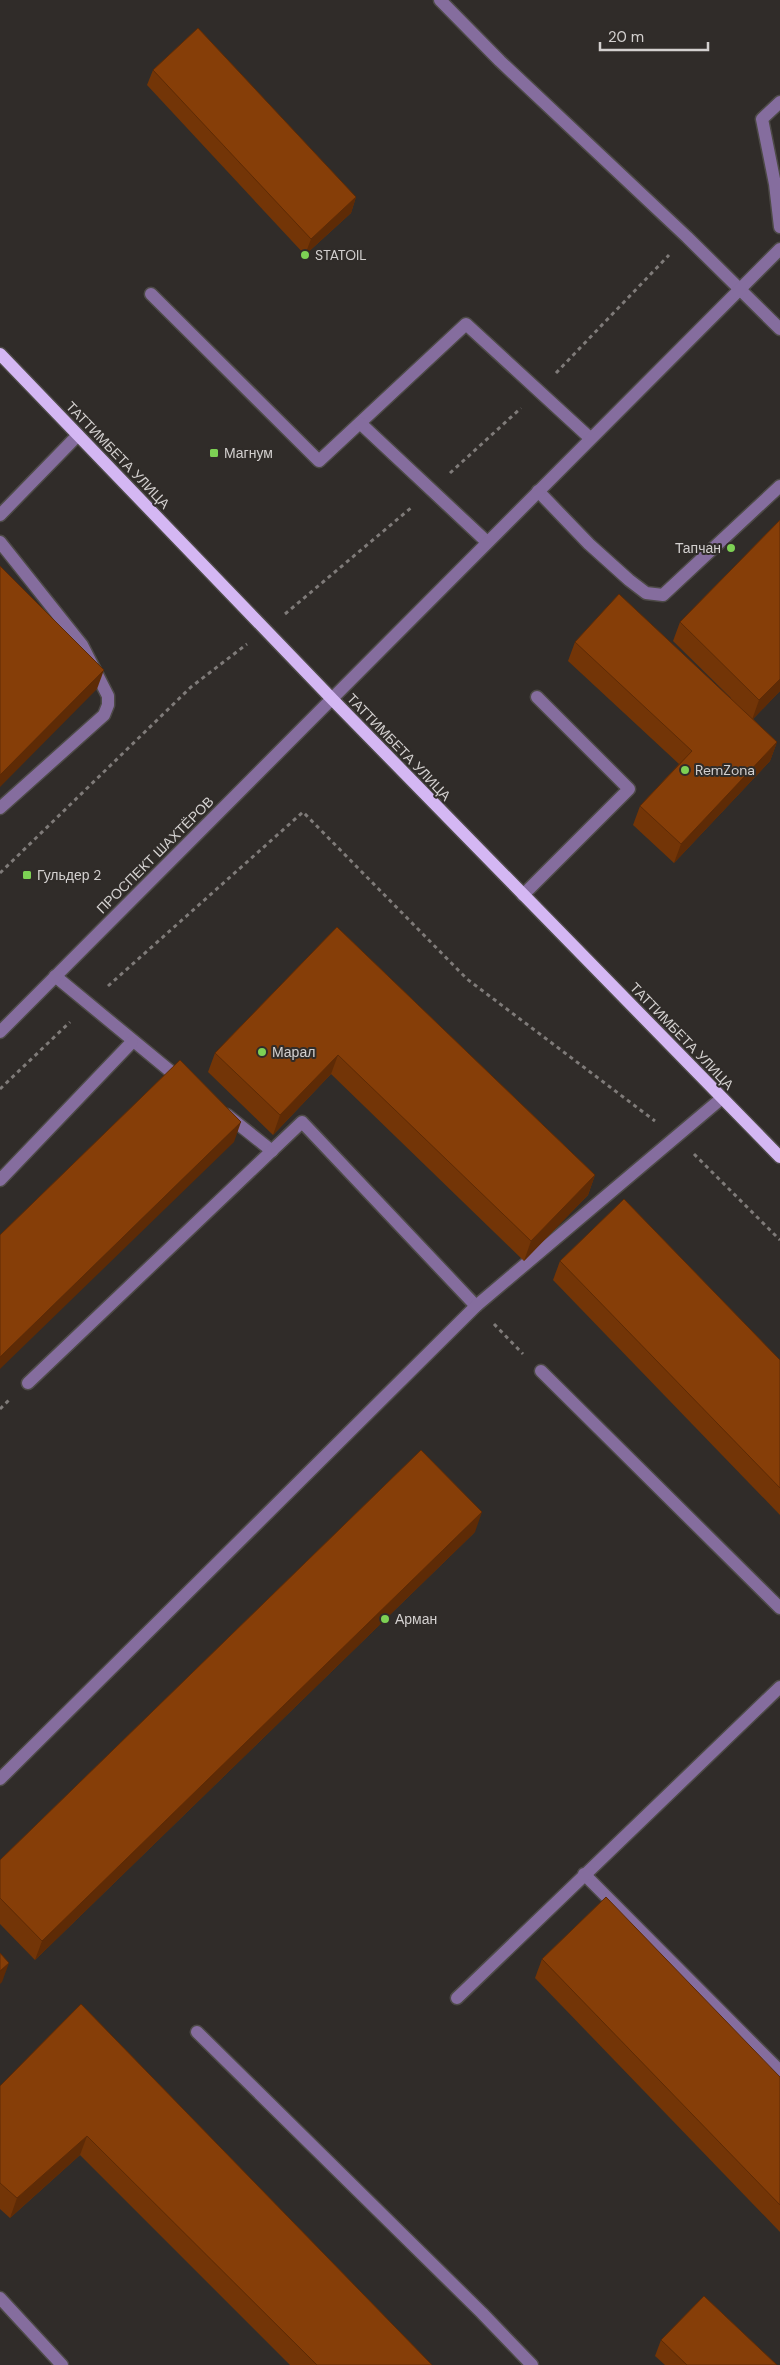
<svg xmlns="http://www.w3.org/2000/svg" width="780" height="2365" font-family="'DM Sans',sans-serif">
<rect width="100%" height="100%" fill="#302c29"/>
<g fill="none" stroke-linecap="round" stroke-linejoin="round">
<g stroke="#4d4a47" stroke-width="15">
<g id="minor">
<path d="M440,0l60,61 187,176 93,92"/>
<path d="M780,102l-18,17 13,65 5,43"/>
<path d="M151,294l168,167 147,-137 124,114"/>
<path d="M360,423l127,119"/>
<path d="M538,491l51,53 40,36 17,13 17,2 117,-109"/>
<path d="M0,515l78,-80"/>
<path d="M0,542l82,103 26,51v9l-4,10 -104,93"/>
<path d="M523,895l106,-106 -92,-92"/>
<path d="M55,976l126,104"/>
<path d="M0,1032l780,-783"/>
<path d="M227,1115l45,36"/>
<path d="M0,1180l132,-138"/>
<path d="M541,1371l239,237"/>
<path d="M28,1383l274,-261 174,184"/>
<path d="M0,1779l476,-473 246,-208"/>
<path d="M584,1874l196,197"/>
<path d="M457,1998l323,-311"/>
<path d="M197,2032l285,281 50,52"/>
<path d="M0,2298l62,67"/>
</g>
</g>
<g stroke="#4d4a47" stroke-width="15">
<path id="major" d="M0,354l333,346 447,457"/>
</g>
<g stroke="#7f7b79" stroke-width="3" stroke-dasharray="4 4" stroke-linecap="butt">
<path d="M556,373l113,-118"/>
<path d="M450,473l71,-65"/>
<path d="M285,614l127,-107"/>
<path d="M0,873l191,-186 56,-43"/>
<path d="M108,986l195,-174 164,167 188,142"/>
<path d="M0,1089l70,-67"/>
<path d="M694,1154l86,86"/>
<path d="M494,1324l29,30"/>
<path d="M0,1409l10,-10"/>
</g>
<use href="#minor" stroke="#856d9e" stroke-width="12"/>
<use href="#major" stroke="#d4b7f3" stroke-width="12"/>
</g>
<g fill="#733507">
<path d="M153,70l203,127 -5,16 -46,42 -158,-170z"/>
<path d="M780,520v171l-27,28 24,23 -7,19 -96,102 -41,-38 7,-19 39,-42 -111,-103 7,-19 156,56 -58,-57 7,-19z"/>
<path d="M337,927l258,248 -7,20 -64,66 -193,-187 -58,61 -65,-63 7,-19z"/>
<path d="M560,1261l220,99v155l-227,-235z"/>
<path d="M475,1532l-440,428 -35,-36v-64z"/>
<path d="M542,1959l238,118v155l-245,-254z"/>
<path d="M81,2004l351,361h-142l-210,-210 -70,63 -10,-9v-123z"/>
<path d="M661,2340l116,25h-112l-10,-9z"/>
</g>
<g fill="#5e2b06">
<path d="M356,197l-5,16 -46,42 6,-16z"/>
<path d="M104,670l-7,19 -97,98v-12z"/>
<path d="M780,679v12l-28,29 7,-20z"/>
<path d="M777,742l-7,19 -96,102 7,-19z"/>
<path d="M338,1055l-7,19 -58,61 7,-20z"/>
<path d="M241,1122l-7,20 -234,227v-12z"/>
<path d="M595,1175l-7,20 -64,66 7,-20z"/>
<path d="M482,1512l-7,20 -440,428 7,-19z"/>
<path d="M9,1963l-7,19 -2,2v-13z"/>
<path d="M87,2136l-7,19 -70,63 7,-20z"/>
</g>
<g fill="#863e08" stroke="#5e2b06">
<path d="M198,28l158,169 -45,42 -158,-169z"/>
<path d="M780,520v159l-21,21 -79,-78z"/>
<path d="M0,566l104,104 -104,105z"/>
<path d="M619,594l158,148 -96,102 -41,-38 52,-55 -117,-109z"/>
<path d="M337,927l258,248 -64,66 -193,-186 -58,60 -65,-62z"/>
<path d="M180,1060l61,62 -241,235v-122z"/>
<path d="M624,1199l156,161v128l-220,-227z"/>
<path d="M421,1450l61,62 -440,429 -42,-43v-38z"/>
<path d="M606,1897l174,180v128l-238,-246z"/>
<path d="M0,1953l9,10 -9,8z"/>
<path d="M81,2004l351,361h-115l-230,-229 -70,62 -17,-15v-97z"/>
<path d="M704,2296l73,69h-90l-26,-25z"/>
</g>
<g fill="#7dd154" stroke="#302c29" stroke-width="2">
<circle cx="305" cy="255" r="5"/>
<rect x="209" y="448" width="10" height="10" rx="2.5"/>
<circle cx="731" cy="548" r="5"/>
<circle cx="685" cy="770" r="5"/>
<rect x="22" y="870" width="10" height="10" rx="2.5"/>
<circle cx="262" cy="1052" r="5"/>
<circle cx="385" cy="1619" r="5"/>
</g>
<g text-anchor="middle" stroke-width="4" stroke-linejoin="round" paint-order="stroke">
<g font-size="14" fill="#d3d0cf" stroke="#302c29" text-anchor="start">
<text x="315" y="260">STATOIL</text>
<text x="224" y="458">Магнум</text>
<text x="721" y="553" text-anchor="end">Тапчан</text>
<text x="695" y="775">RemZona</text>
<text x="37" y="880">Гульдер 2</text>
<text x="272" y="1057">Марал</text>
<text x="395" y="1624">Арман</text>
</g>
<g font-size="14" fill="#d3d0cf" stroke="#302c29">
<text transform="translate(118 455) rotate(46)" y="5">ТАТТИМБЕТА УЛИЦА</text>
<text transform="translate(399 747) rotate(46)" y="5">ТАТТИМБЕТА УЛИЦА</text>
<text transform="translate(155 855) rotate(-45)" y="5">ПРОСПЕКТ ШАХТЁРОВ</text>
<text transform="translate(682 1036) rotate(46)" y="5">ТАТТИМБЕТА УЛИЦА</text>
</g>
</g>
<path d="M600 42v8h108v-8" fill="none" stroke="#d3d0cf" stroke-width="2.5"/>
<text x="608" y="42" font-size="15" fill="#d3d0cf" stroke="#302c29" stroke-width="4" paint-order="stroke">20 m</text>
</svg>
